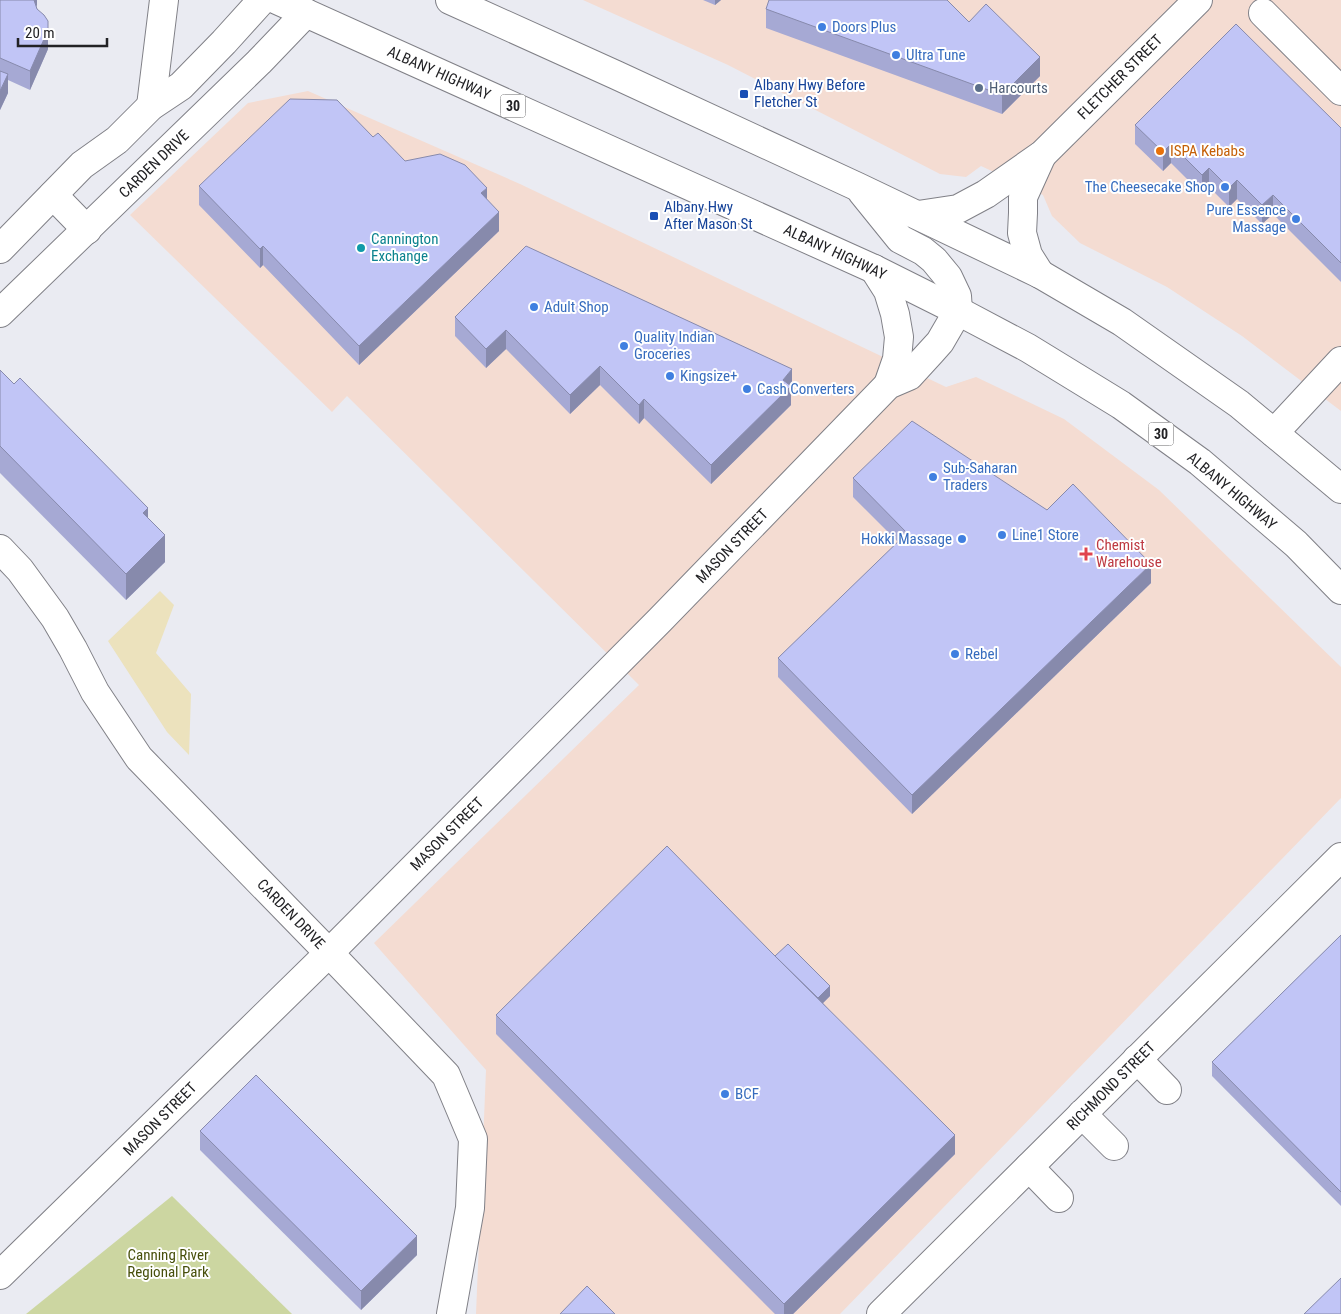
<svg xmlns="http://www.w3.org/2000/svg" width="1341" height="1314" font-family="'Roboto Condensed',sans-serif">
<rect width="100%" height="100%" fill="#eaebf2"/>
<g fill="#f4dcd2">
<path d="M583,0h758v411l-99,-75 -75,-49 -87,-44 -28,-27 -9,-21 -62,-29 -15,11 -26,-3 -212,-109z"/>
<path d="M308,91l212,93 426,203 30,-10 88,42 95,71 182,177v131l-501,516h-364l10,-244 -112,-127 265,-258 -292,-289 -15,16 -202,-197 118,-112z"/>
</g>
<path fill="#ccd6a1" d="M172,1196l120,118h-266z"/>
<path fill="#ece2bd" d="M160,591l14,14 -18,48 35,41 -2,61 -22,-23 -59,-91z"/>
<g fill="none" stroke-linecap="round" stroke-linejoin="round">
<g stroke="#808087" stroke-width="30">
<g id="minor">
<path d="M1263,13l78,78"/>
<path d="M53,195l34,35"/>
<path d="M918,215l40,-6 28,-15 57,-40 155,-154"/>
<path d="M0,249l82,-84 35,-25 34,-34 30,-20 43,-44 38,-42"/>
<path d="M874,269l14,22 7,23 4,23 -2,22 -9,26"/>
<path d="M1040,274l-12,-19 -6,-22 1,-20v-16l19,-42"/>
<path d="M0,313l259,-251 47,-49"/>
<path d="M1274,433l67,-72"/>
<path d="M0,549l20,21 35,48 18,31 22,43 44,66 190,195 117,122 27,64 -3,69 -19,106"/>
<path d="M1137,1059l30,31"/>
<path d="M1082,1114l32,32"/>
<path d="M1029,1167l30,31"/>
<path d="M0,1275l329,-322 331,-333 228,-235 21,-9 22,-24 9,-10 18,-31"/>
<path d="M881,1314l460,-457"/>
</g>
</g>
<g stroke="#808087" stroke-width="30">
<g id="highway">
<path d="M277,0l597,269 84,42 70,37 93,57 79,57 96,82 45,46"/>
<path d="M450,0l166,75 242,112 182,87 82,48 117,82 102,85"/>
<path d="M151,106l13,-106"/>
<path d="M862,192l38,47 23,12 11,9 14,17 9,19 1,15"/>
</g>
</g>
<use href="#minor" stroke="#fff" stroke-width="28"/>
<use href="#highway" stroke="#fff" stroke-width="28"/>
</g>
<g fill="#a6a9d4">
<path d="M0,0h37l-1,6 12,43 -18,41 -22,-10v13l-8,17z"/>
<path d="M703,0h18l-6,5z"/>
<path d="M766,9l203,13 71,54 -38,38 -236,-86z"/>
<path d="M1135,125l206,3v154l-68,-68 -11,10 -25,-25 -8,8 -20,-20 -7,7 -31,-31 -8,8 -28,-27z"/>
<path d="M405,161l82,38 12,32 -140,134 -96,-100 -3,3 -61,-63v-19z"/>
<path d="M455,317l337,71 -1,2v15l-80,79 -67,-66 -5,6 -39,-39 -30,29 -64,-65 -20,19 -31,-32z"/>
<path d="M0,370l148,148 17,44 -39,38 -126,-127z"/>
<path d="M853,478l298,105 -239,231 -134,-137v-19l120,-116 -45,-45z"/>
<path d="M1341,935v271l-129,-130v-14z"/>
<path d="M775,956l55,40 -7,7 132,151 -162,160h-18l-279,-280v-19z"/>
<path d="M200,1131l217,124 -56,55 -161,-160z"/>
</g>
<g fill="#878aac">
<path d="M33,0h4v5l-4,9z"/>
<path d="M715,0h6l-6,5z"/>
<path d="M48,30v19l-18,41v-19z"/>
<path d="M1040,57v19l-38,38v-19z"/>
<path d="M8,74v19l-8,17v-19z"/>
<path d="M1171,144v19l-8,8v-19z"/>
<path d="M1209,168v19l-7,7v-19z"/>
<path d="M1237,180v19l-8,8v-19z"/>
<path d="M487,188v19l-6,-14z"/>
<path d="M1273,195v19l-11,10v-19z"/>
<path d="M499,212v19l-140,134v-19z"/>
<path d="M263,246v19l-3,3v-19z"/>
<path d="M506,330v19l-20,19v-19z"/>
<path d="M600,366v19l-30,29v-19z"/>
<path d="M792,369v19l-1,2v15l-80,79v-19z"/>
<path d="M644,399v19l-5,6v-19z"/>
<path d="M148,508v26l-5,-21z"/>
<path d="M165,535v27l-39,38v-26z"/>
<path d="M1151,564v19l-239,231v-19z"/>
<path d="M830,986v10l-17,17v-10z"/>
<path d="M955,1135v19l-162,160h-9v-10z"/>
<path d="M417,1236v19l-56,55v-19z"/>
</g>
<g fill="#c1c5f6" stroke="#878aac">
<path d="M0,0h34l3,9 7,6 4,6v9l-18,41 -30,-13z"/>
<path d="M769,0h178l22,22 17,-18 54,53 -38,38 -236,-86z"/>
<path d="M1236,24l105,104v135l-68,-68 -11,10 -25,-25 -8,8 -20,-20 -7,7 -31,-31 -8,8 -28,-27z"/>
<path d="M0,71l8,3 -8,17z"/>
<path d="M290,99l47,1 36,37 5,-4 27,28 35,-7 25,11 22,23 -6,5 18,19 -140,134 -96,-100 -3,3 -61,-63z"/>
<path d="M526,246l266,123 -9,11 8,6 -80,79 -67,-66 -5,6 -39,-39 -30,29 -64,-65 -20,19 -31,-32z"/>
<path d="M0,370l14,14 6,-6 128,130 -5,5 22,22 -39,39 -126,-128z"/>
<path d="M912,421l135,89 26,-26 78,80 -239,231 -134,-137 129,-125 -54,-55z"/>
<path d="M667,846l104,106 184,183 -171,169 -288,-289z"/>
<path d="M1341,935v257l-129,-130z"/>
<path d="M788,944l42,42 -12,12 -43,-42z"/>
<path d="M256,1075l161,161 -56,55 -161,-160z"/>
<path d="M1341,1278v36h-37z"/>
<path d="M587,1286l28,28h-55z"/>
</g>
<g fill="#3f7fe0" stroke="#fff" stroke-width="2">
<circle cx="822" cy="27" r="5"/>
<circle cx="896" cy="55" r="5"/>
<circle cx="1225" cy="187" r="5"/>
<circle cx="1296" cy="219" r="5"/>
<circle cx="534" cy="307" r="5"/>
<circle cx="624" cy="346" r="5"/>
<circle cx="670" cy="376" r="5"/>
<circle cx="747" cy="389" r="5"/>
<circle cx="933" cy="477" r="5"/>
<circle cx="1002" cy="535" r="5"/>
<circle cx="962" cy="539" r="5"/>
<circle cx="955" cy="654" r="5"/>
<circle cx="725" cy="1094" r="5"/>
</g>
<circle fill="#5c6f8a" stroke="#fff" stroke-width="2" cx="979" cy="88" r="5"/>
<g fill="#1a4fb4" stroke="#fff" stroke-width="2">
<rect x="739" y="89" width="10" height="10" rx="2.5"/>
<rect x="649" y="211" width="10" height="10" rx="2.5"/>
</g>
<circle fill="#e8710a" stroke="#fff" stroke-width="2" cx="1160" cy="151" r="5"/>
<circle fill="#0f9aa8" stroke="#fff" stroke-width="2" cx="361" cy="248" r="5"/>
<path fill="#e0444e" stroke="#fff" stroke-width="2" d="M1083.5 546.5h5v5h5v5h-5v5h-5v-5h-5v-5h5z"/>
<g text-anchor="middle" stroke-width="4" stroke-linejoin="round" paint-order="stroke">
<g fill="#fff" stroke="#646466" stroke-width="1">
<rect x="500.5" y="94.5" width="25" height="23" rx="4"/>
<rect x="1148.5" y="422.5" width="25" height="23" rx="4"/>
</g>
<g font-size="14" font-weight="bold" fill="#222225">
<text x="513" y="111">30</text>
<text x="1161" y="439">30</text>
</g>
<g font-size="15" fill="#366cbe" stroke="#fff" text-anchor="start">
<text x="832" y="32">Doors Plus</text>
<text x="906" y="60">Ultra Tune</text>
<text x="1215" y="192" text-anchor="end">The Cheesecake Shop</text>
<text x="1286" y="215" text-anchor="end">Pure Essence<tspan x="1286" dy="17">Massage</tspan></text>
<text x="544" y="312">Adult Shop</text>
<text x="634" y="342">Quality Indian<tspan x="634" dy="17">Groceries</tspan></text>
<text x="680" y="381">Kingsize+</text>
<text x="757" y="394">Cash Converters</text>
<text x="943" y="473">Sub-Saharan<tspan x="943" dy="17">Traders</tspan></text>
<text x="1012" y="540">Line1 Store</text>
<text x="952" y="544" text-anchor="end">Hokki Massage</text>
<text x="965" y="659">Rebel</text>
<text x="735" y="1099">BCF</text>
</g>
<g font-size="15" fill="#222225" stroke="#fff">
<text transform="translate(439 73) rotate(24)" y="5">ALBANY HIGHWAY</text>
<text transform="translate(1120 77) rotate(-45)" y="5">FLETCHER STREET</text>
<text transform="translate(154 164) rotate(-44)" y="5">CARDEN DRIVE</text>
<text transform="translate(835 252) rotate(25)" y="5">ALBANY HIGHWAY</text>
<text transform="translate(1232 491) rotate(40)" y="5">ALBANY HIGHWAY</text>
<text transform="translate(732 546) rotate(-46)" y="5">MASON STREET</text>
<text transform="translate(447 834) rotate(-45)" y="5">MASON STREET</text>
<text transform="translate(291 914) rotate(46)" y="5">CARDEN DRIVE</text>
<text transform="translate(1111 1086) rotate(-45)" y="5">RICHMOND STREET</text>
<text transform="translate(160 1119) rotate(-45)" y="5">MASON STREET</text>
</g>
<g font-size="15" fill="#164399" stroke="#fff" text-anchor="start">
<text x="754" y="90">Albany Hwy Before<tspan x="754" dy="17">Fletcher St</tspan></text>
<text x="664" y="212">Albany Hwy<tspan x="664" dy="17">After Mason St</tspan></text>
</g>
<g font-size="15" fill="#4e5e75" stroke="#fff" text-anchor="start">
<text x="989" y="93">Harcourts</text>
</g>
<g font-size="15" fill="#c56008" stroke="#fff" text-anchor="start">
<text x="1170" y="156">ISPA Kebabs</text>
</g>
<g font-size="15" fill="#0d838f" stroke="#fff" text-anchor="start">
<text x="371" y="244">Cannington<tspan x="371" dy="17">Exchange</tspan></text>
</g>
<g font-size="15" fill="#be3a42" stroke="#fff" text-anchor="start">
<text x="1096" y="550">Chemist<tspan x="1096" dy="17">Warehouse</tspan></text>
</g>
<g font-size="15" fill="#474f0b" stroke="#fff">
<text x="168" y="1260">Canning River<tspan x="168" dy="17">Regional Park</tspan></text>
</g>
</g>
<path d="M18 38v8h89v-8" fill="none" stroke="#222225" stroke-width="2.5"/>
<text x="25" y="38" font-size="15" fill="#222225" stroke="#ffffff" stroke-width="4" paint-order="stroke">20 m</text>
</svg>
